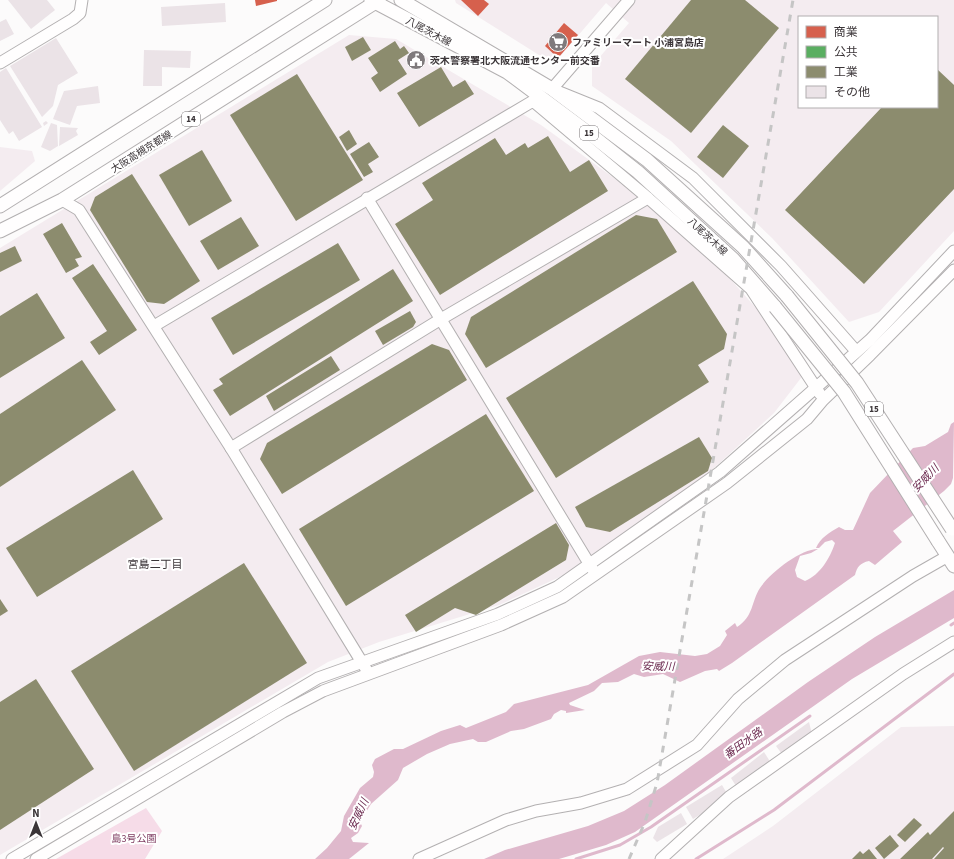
<svg xmlns="http://www.w3.org/2000/svg" width="954" height="859" font-family="'Source Sans 3','Noto Sans JP',sans-serif">
<rect width="100%" height="100%" fill="#fcfbfb"/>
<g fill="#f4ecf0" fill-rule="evenodd">
<path d="M455,0h499v231l-75,81 -30,10 -77,-84 -101,-97 -79,-55v-20l37,-43 -23,-20 -48,56 -19,-4 -83,-52zM799,17h138v90h-138z"/>
<path d="M349,35l47,4 145,86 113,82 63,57 39,44 43,60 2,10 -27,35 -73,67 -137,95 -65,30 -120,37 -51,20 -328,193v-607z"/>
<path d="M0,147l32,4 3,10 -35,30z"/>
<path d="M954,726v133h-231l50,-33 128,-99z"/>
</g>
<path fill="#f6dce8" d="M146,808l16,23 -17,28h-89z"/>
<g fill="#dfb9cc">
<path d="M954,422l-1,56 -2,6 -7,7 -51,40 9,11 -27,23 -6,-4c-9,2 -12,6 -14,14l-123,88 -13,8 -2,-2 -12,2 -25,11 -17,-8 -19,3 -10,-3 -16,8 -16,1 -8,8 -25,12 1,2 15,5 -19,3v-2l-5,-1 -7,4 -3,5 -27,10 -13,2 -25,11h-8l-5,-3 -23,5 -23,10 -24,14 -5,12 -27,24 -11,18 2,4 -4,7 -7,5 2,4 16,1 -20,16h-34l12,-11 14,-17 3,-15 16,-28 13,-11 1,-5 -2,-7 3,-6 19,-10h9l38,-18 19,-6 6,3 40,-16 8,-8 74,-19 51,-29 21,-4 35,4 12,-2 13,-8 7,-11 -2,-4 10,-8 2,4c17,-11 14,-25 23,-39 10,-15 40,-39 58,-39l-7,4 -11,3 -5,14 2,7 8,4c15,-6 25,-23 30,-38l-3,-3 -7,2 -6,6h-3c4,-10 14,-16 23,-21l6,3h8l17,-37 43,-45 12,-2 23,-14 3,-8z"/>
<path d="M954,590v28l-102,61 -217,153 -29,13 -47,14h-75l21,-9 83,-24 36,-15 41,-26 143,-103 67,-45z"/>
</g>
<g fill="#d6604d">
<path d="M255,0h22v1l-21,5z"/>
<path d="M461,0h23l5,4 -11,12z"/>
<path d="M564,23l14,12 -20,23 -13,-12z"/>
</g>
<path fill="#5aae61" d="M421,53l3,7 -11,6 -3,-7z"/>
<g fill="#8c8c6e">
<path d="M691,0h54l34,28 -88,105 -66,-54z"/>
<path d="M363,37l8,13 -19,11 -7,-14z"/>
<path d="M395,41l5,8 4,-3 5,7 -11,7 9,14 -27,18 -9,-14 7,-5 -10,-15z"/>
<path d="M441,67l12,20 12,-7 9,14 -55,33 -22,-34z"/>
<path d="M937,69l17,16v104l-90,95 -79,-74 97,-103h55z"/>
<path d="M297,74l66,106 -67,41 -66,-106z"/>
<path d="M723,125l26,21 -26,32 -26,-21z"/>
<path d="M349,130l8,14 -10,7 -8,-14z"/>
<path d="M548,136l22,36 19,-12 19,31 -168,104 -45,-71 38,-24 -11,-17 73,-45 11,17 19,-12 3,5z"/>
<path d="M369,142l10,15 -11,7 5,8 -9,5 -14,-23z"/>
<path d="M202,150l30,51 -43,25 -30,-51z"/>
<path d="M132,174l68,107 -36,23 -17,-2 -57,-92 5,-13z"/>
<path d="M636,215l21,4 20,33 -191,116 -21,-34 6,-17z"/>
<path d="M241,217l18,29 -41,24 -18,-29z"/>
<path d="M62,223l20,34 -7,2 4,7 -13,7 -23,-39z"/>
<path d="M338,243l22,37 -127,75 -22,-37z"/>
<path d="M15,246l7,15 -22,11v-19z"/>
<path d="M93,264l44,66 -38,25 -9,-13 17,-11 -35,-53z"/>
<path d="M393,269l20,32 -183,115 -17,-26 10,-6 -4,-5z"/>
<path d="M693,281l34,53 -3,15 -26,16 11,17 -153,96 -50,-80z"/>
<path d="M37,293l28,45 -65,40v-62z"/>
<path d="M410,311l6,11 -3,5 -30,18 -8,-14z"/>
<path d="M432,344l17,6 18,30 -185,114 -22,-35 7,-16z"/>
<path d="M331,356l9,14 -66,41 -8,-15z"/>
<path d="M82,360l34,50 -116,77v-73z"/>
<path d="M486,414l48,77 -188,115 -47,-77z"/>
<path d="M699,437l13,21 -4,13 -98,61 -24,-5 -11,-20z"/>
<path d="M133,470l30,49 -126,78 -31,-49z"/>
<path d="M556,523l13,22 -3,15 -90,55 -21,-7 -39,24 -11,-17z"/>
<path d="M244,563l63,100 -173,108 -63,-100z"/>
<path d="M0,599l8,12 -8,5z"/>
<path d="M36,679l58,90 -94,61v-128z"/>
<path d="M954,811v48h-20l10,-11 -1,-1 -11,12h-32l28,-27 2,3z"/>
<path d="M914,818l8,7 -17,17 -8,-7z"/>
<path d="M890,835l9,11 -15,13 -9,-11z"/>
<path d="M869,849l8,10h-25l8,-8 3,3z"/>
</g>
<g fill="none" stroke-linecap="round" stroke-linejoin="round">
<g stroke="#dfb9cc" stroke-width="3">
<path d="M951,625l3,-2"/>
<path d="M576,859l44,-14 31,-18 159,-111"/>
<path d="M696,859l78,-49 180,-136"/>
</g>
</g>
<g fill="#ebe3e7">
<path d="M8,0h39l8,10 -24,19z"/>
<path d="M225,3l1,19 -64,4 -1,-19z"/>
<path d="M6,19l8,15 -14,7v-19z"/>
<path d="M56,38l22,35 -20,12 -5,21 -11,11 -32,-51z"/>
<path d="M144,50l47,1 -1,17 -28,-1v19h-19z"/>
<path d="M6,68l36,59 -23,14 -6,-10 -4,3 -9,-14v-48z"/>
<path d="M98,86l2,17 -23,3 -7,19 -17,-6 11,-28z"/>
<path d="M46,121l2,2 -4,3 -1,-3z"/>
<path d="M51,123l6,2 1,21 -8,5 -9,-4z"/>
<path d="M60,127l18,1 -2,3 2,4 -19,11z"/>
<path d="M809,722l4,16 -28,20 -9,-12z"/>
<path d="M764,752l7,11 -35,23 -5,-8z"/>
<path d="M722,785l7,12 -36,22 -7,-12z"/>
<path d="M681,813l6,11 -30,18 -4,-4 5,-11z"/>
</g>
<g fill="none" stroke-linecap="round" stroke-linejoin="round">
<g stroke="#b3b0b1" stroke-width="13">
<g id="minor">
<path d="M629,0l-77,89 47,19 94,70 88,88 75,85"/>
<path d="M0,63l73,-44 7,-6 2,-13"/>
<path d="M367,198l226,372"/>
<path d="M62,200l17,10 152,238 135,221"/>
<path d="M154,326l379,-225 115,97 103,91 69,105"/>
<path d="M231,448l210,-129 207,-121"/>
<path d="M12,859l306,-181 180,-64 59,-27 163,-115 150,-132 84,-89"/>
<path d="M36,859l247,-147 40,-21 178,-66 62,-28 164,-114 80,-64 16,-19 47,-45 84,-85"/>
<path d="M419,859l87,-39 30,-9 45,-8 46,-14 70,-44 41,-46 47,-39 128,-84 35,-20"/>
<path d="M661,859l68,-62 174,-123 51,-32"/>
</g>
</g>
<g stroke="#b3b0b1" stroke-width="15">
<g id="major">
<path d="M371,0l136,72 87,65 44,35 95,87 42,48"/>
<path d="M401,0l151,89 95,71 96,87 44,49"/>
<path d="M0,206l325,-206"/>
<path d="M0,231l62,-31 317,-200"/>
<path d="M938,541l16,25"/>
</g>
</g>
<use href="#minor" stroke="#fffefe" stroke-width="11"/>
<use href="#major" stroke="#fffefe" stroke-width="13"/>
<path stroke="#c5c5c5" stroke-width="3" stroke-dasharray="7 7" stroke-linecap="butt" d="M629,859l16,-37 12,-39 136,-783"/>
<g stroke="#b3b0b1" stroke-width="15" stroke-linecap="butt">
<g id="major-bridge">
<path d="M787,296l70,87 95,146"/>
<path d="M775,307l69,85 94,149"/>
</g>
</g>
<use href="#major-bridge" stroke="#fffefe" stroke-width="13"/>
</g>
<defs>
<g id="supermarket-disc" transform="scale(1)"><circle r="9.5" fill="#7f7a7c" stroke="#fff"/><path d="M-6-5.5h2.5l.6 2H6L4.5 2H-2.5L-4.4-4H-6ZM-1.5 3.2a1.3 1.3 0 1 0 .1 0ZM3 3.2a1.3 1.3 0 1 0 .1 0Z" fill="#fff"/></g>
<g id="civic-disc" transform="scale(1)"><circle r="9.5" fill="#7f7a7c" stroke="#fff"/><path d="M-.6-6.5H3V-4.5H.6V-3L4-1V1h2V6H-6V1h2V-1L-.6-3ZM-1.2 2.5V6h2.4V2.5Z" fill="#fff"/></g>
</defs>
<g fill-rule="evenodd">
<use href="#supermarket-disc" x="558" y="42"/>
<use href="#civic-disc" x="416" y="60"/>
</g>
<g text-anchor="middle" stroke-width="4" stroke-linejoin="round" paint-order="stroke">
<g fill="#fff" stroke="#767274" stroke-width="1">
<rect x="182" y="112" width="18" height="14" rx="3"/>
<rect x="580" y="126" width="18" height="14" rx="3"/>
<rect x="865" y="402" width="18" height="14" rx="3"/>
</g>
<g font-size="9" font-weight="bold" fill="#3b3538">
<text x="191" y="122">14</text>
<text x="589" y="136">15</text>
<text x="874" y="412">15</text>
</g>
<g font-size="10" fill="#3b3538" stroke="#fff">
<text transform="translate(429 31) rotate(28)" y="4">八尾茨木線</text>
<text transform="translate(141 151) rotate(-32)" y="4">大阪高槻京都線</text>
<text transform="translate(708 236) rotate(43)" y="4">八尾茨木線</text>
</g>
<g font-size="10" font-weight="bold" fill="#3b3538" stroke="#fff" text-anchor="start">
<text x="572" y="46">ファミリーマート 小浦宮島店</text>
<text x="430" y="64">茨木警察署北大阪流通センター前交番</text>
</g>
<g font-size="10" fill="#7f3c61" stroke="#fff">
<text x="134" y="842">島3号公園</text>
</g>
<g font-size="11" font-style="italic" fill="#6c2b50" stroke="#fff">
<text transform="translate(925 478) rotate(-46)" y="4">安威川</text>
<text transform="translate(658 666) rotate(1)" y="4">安威川</text>
<text transform="translate(743 743) rotate(-35)" y="4">番田水路</text>
<text transform="translate(358 814) rotate(-65)" y="4">安威川</text>
</g>
<g font-size="11" fill="#3b3538" stroke="#fff">
<text x="155" y="568">宮島二丁目</text>
</g>
</g>
<rect x="798" y="16" width="140" height="92" fill="#ffffff" stroke="#b1aeaf"/>
<rect x="806" y="26" width="20" height="12" fill="#d6604d" stroke="#b1aeaf"/>
<text x="834" y="36" font-size="12" fill="#3b3538">商業</text>
<rect x="806" y="46" width="20" height="12" fill="#5aae61" stroke="#b1aeaf"/>
<text x="834" y="56" font-size="12" fill="#3b3538">公共</text>
<rect x="806" y="66" width="20" height="12" fill="#8c8c6e" stroke="#b1aeaf"/>
<text x="834" y="76" font-size="12" fill="#3b3538">工業</text>
<rect x="806" y="86" width="20" height="12" fill="#ebe3e7" stroke="#b1aeaf"/>
<text x="834" y="96" font-size="12" fill="#3b3538">その他</text>
<g transform="translate(36 823)" stroke="#ffffff" stroke-width="3" paint-order="stroke">
<path d="M0-3L7 15L0 10L-7 15Z" fill="#3b3538"/>
<text y="-6" font-size="11" font-weight="bold" text-anchor="middle" fill="#3b3538">N</text>
</g>
</svg>
